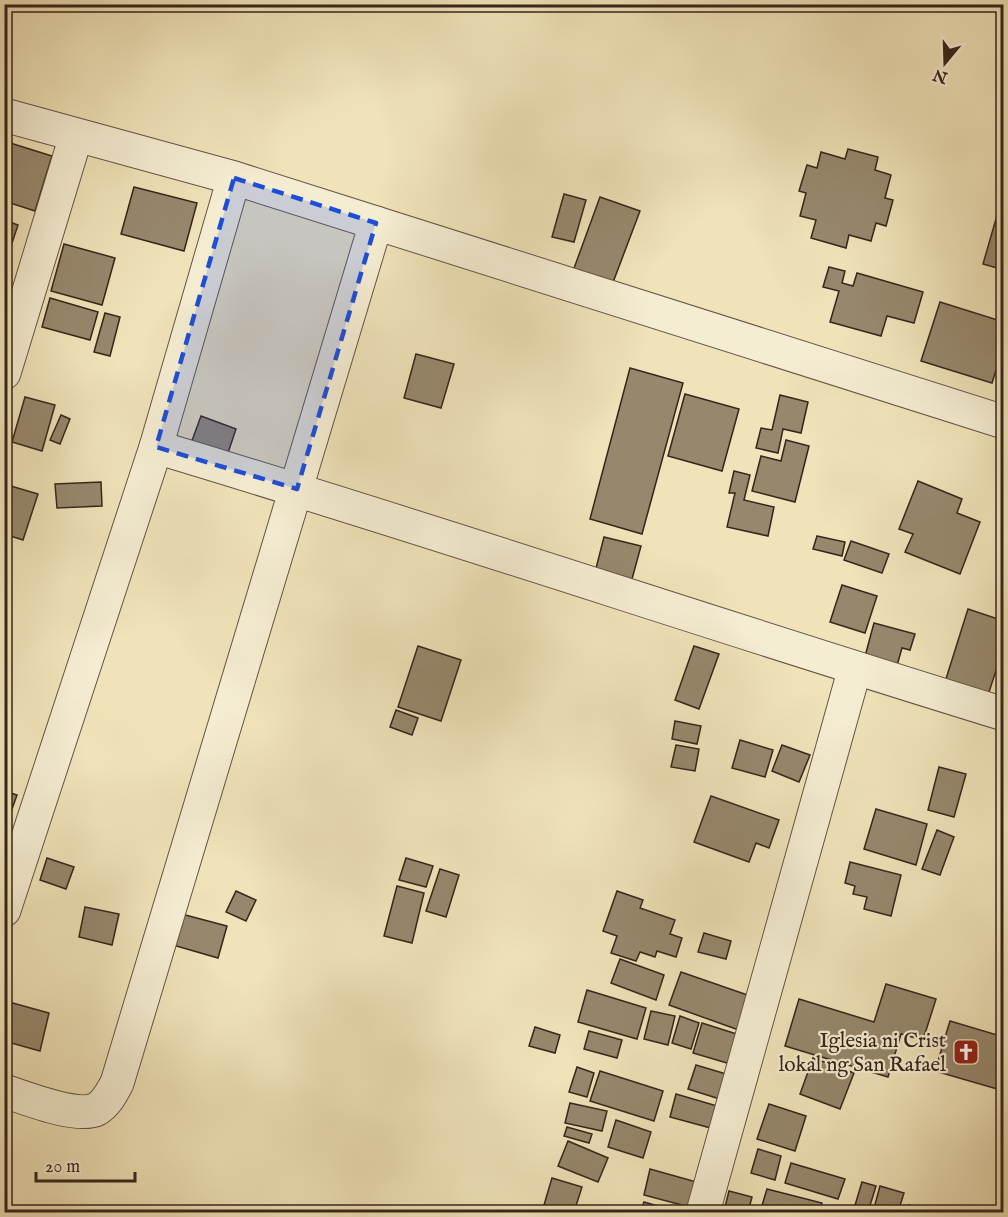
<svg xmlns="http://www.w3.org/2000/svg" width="1008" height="1217" font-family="'IM FELL English',serif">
<rect width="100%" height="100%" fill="#f0e3b9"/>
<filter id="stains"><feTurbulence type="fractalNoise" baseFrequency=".00333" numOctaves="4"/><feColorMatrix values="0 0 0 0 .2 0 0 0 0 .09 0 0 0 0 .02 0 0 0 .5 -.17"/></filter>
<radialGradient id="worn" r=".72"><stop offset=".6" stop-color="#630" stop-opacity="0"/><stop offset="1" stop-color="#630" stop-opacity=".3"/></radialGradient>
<g fill="#97886d" stroke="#36251a" stroke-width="1.5">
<path d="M7,142l45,14 -17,55 -31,-10v-50z"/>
<path d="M848,149l30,8 -3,13 16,5 -6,23 8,2 -7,26 -10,-3 -5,18 -22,-6 -3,13 -35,-10 5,-18 -16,-4 6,-23 -7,-2 8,-26 10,3 4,-16 24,7z"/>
<path d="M134,187l63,16 -13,48 -63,-17z"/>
<path d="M1004,191v79l-21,-6z"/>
<path d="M564,194l22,6 -12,42 -22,-5z"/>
<path d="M600,197l40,14 -28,74 -39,-14z"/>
<path d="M4,220l14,5 -13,39h-1z"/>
<path d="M64,244l51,14 -13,47 -51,-14z"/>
<path d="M829,267l16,4 -3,12 11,3 4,-13 66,19 -9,31 -27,-7 -6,20 -51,-14 9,-31 -16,-4z"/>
<path d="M50,298l48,14 -8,28 -48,-13z"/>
<path d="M940,302l64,20v23l-12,38 -71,-22z"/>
<path d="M105,313l15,4 -10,39 -16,-4z"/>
<path d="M416,354l38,10 -13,44 -37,-10z"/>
<path d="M630,368l53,15 -41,151 -52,-15z"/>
<path d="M685,394l54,15 -17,62 -54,-15z"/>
<path d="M780,395l28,7 -7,31 -18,-4 -5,24 -22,-5 5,-20 11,2z"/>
<path d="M25,397l30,8 -13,46 -30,-9z"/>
<path d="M61,415l9,4 -10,25 -10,-4z"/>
<path d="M201,416l35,13 -10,30 -36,-13z"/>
<path d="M786,440l23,6 -14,56 -43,-11 9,-35 20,5z"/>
<path d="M734,471l16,4 -6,25 30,7 -6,29 -41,-9 8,-34h-6z"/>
<path d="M918,481l44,18 -5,14 23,9 -20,52 -55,-22 8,-18 -14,-5z"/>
<path d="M101,482l1,24 -45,2 -2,-24z"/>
<path d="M4,484l34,10 -15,46 -19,-6z"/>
<path d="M1004,505v19l-5,-1z"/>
<path d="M817,536l28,6 -3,14 -29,-7z"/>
<path d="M604,537l37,9 -12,44 -36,-10z"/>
<path d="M851,541l38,13 -7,19 -38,-13z"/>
<path d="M842,585l35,11 -12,37 -35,-11z"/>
<path d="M968,609l36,12v25l-16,49 -43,-13z"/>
<path d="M874,623l41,11 -5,16 -8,-2 -6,21 -32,-9z"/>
<path d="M418,646l43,14 -20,61 -43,-14z"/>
<path d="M694,646l25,8 -20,55 -24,-9z"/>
<path d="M396,710l22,8 -6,17 -22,-8z"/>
<path d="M675,721l26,5 -4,18 -25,-5z"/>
<path d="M740,740l33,10 -8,27 -33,-9z"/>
<path d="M676,745l23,4 -4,22 -24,-4z"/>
<path d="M782,745l28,10 -11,27 -27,-11z"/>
<path d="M939,767l27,7 -12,43 -26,-7z"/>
<path d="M4,791l13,4 -10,28 -3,-1z"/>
<path d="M711,796l68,24 -10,28 -13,-5 -7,19 -55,-20z"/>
<path d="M876,809l51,15 -11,41 -52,-16z"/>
<path d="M937,830l17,7 -14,38 -18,-6z"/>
<path d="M47,858l27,9 -8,22 -26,-9z"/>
<path d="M406,858l27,8 -7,21 -27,-7z"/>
<path d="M850,862l51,13 -10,41 -27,-7 3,-12 -14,-3 2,-8 -10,-3z"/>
<path d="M440,869l19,6 -13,42 -20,-6z"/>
<path d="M397,886l27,7 -12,50 -28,-7z"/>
<path d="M236,891l20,9 -10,21 -20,-9z"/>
<path d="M617,891l26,9 -3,8 35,12 -5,14 12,4 -6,19 -19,-6 -2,6 -15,-5 -4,9 -25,-8 6,-17 -14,-5z"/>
<path d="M85,907l34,7 -7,31 -33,-8z"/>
<path d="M174,912l53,14 -9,32 -52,-15z"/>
<path d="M704,933l27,8 -5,18 -28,-7z"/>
<path d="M620,959l44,16 -8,25 -45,-17z"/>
<path d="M681,972l78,27 -12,34 -78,-28z"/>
<path d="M886,984l50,15 -13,41 -22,-6 -13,43 -103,-31 14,-47 75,23z"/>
<path d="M587,990l59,18 -9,31 -59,-17z"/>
<path d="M9,1002l40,11 -9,38 -36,-10v-20z"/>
<path d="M651,1011l24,5 -7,29 -24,-6z"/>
<path d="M680,1016l19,7 -8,26 -19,-6z"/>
<path d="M950,1021l54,16v54l-69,-20z"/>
<path d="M702,1023l41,13 -9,29 -41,-12z"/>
<path d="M535,1027l25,8 -5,18 -26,-7z"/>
<path d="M589,1031l33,9 -5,18 -33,-9z"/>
<path d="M813,1058l41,15 -14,36 -40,-15z"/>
<path d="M696,1065l37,11 -7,25 -38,-12z"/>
<path d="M577,1067l17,6 -7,24 -18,-5z"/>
<path d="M600,1071l63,20 -9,30 -64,-20z"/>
<path d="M676,1094l48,14 -6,22 -48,-13z"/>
<path d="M570,1103l37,8 -5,20 -37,-8z"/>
<path d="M769,1104l37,12 -11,35 -38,-12z"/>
<path d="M616,1120l35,12 -8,26 -35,-11z"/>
<path d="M567,1127l25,7 -3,9 -25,-7z"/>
<path d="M568,1141l40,17 -10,24 -40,-16z"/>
<path d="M758,1149l23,7 -6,24 -24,-7z"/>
<path d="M791,1163l54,16 -7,20 -53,-16z"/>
<path d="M650,1169l50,14 -7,25 -49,-13z"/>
<path d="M552,1178l30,9 -8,25h-4l-26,-7z"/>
<path d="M862,1182l14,4 -8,26h-15z"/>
<path d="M880,1186l24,7 -6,19h-25z"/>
<path d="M767,1189l55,14 -2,9h-60z"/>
<path d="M729,1191l23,6 -4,15 -23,-5z"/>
<path d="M644,1202l35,10h-39z"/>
<path d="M909,1205l22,7h-24z"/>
</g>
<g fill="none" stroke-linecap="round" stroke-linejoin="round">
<g stroke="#645442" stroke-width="35">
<g id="minor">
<path d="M4,115l230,63 770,244"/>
<path d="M4,373l72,-237"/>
<path d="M156,447c284,85 564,180 848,267"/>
<path d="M4,910l152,-463 78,-269"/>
<path d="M4,1091c22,7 73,28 93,18 10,-6 15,-17 20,-26l259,-860"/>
<path d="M703,1212l152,-544"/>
</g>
</g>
<use href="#minor" stroke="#f5edd2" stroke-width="33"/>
</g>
<path fill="#1d4ed8" fill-opacity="0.2" stroke="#1d4ed8" stroke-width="4.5" stroke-dasharray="12 8" stroke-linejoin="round" d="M234,178l142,45 -79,266 -141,-42z"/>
<defs>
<g id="church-square" transform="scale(1.35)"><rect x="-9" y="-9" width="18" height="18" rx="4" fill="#8f2418" stroke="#f5edd2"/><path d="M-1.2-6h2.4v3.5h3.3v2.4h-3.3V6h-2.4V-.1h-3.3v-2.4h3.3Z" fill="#fff"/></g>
</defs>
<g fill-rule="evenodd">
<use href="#church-square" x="966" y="1052"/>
</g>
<g text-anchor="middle" stroke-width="4.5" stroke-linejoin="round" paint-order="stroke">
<g font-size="21" fill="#36251a" stroke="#f5edd2" text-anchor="end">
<text x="946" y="1047">Iglesia ni Crist<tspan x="946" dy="24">lokal ng San Rafael</tspan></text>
</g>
</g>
<rect width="1008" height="1217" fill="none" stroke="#f0e3b9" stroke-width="24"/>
<rect x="6" y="6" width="996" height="1205" fill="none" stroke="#36251a" stroke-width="3"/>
<rect x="12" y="12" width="984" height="1193" fill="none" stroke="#36251a" stroke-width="1.5"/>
<g transform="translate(945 63) rotate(199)" stroke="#f5edd2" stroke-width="4.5" paint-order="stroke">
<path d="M0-4.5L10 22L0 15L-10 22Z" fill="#36251a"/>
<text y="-9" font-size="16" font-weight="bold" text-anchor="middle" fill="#36251a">N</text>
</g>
<path d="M36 1172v9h99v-9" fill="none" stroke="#36251a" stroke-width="3"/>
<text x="45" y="1172" font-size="18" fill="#36251a" stroke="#f5edd2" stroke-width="4.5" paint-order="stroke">20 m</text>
<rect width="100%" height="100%" filter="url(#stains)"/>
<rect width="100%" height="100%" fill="url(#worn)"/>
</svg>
